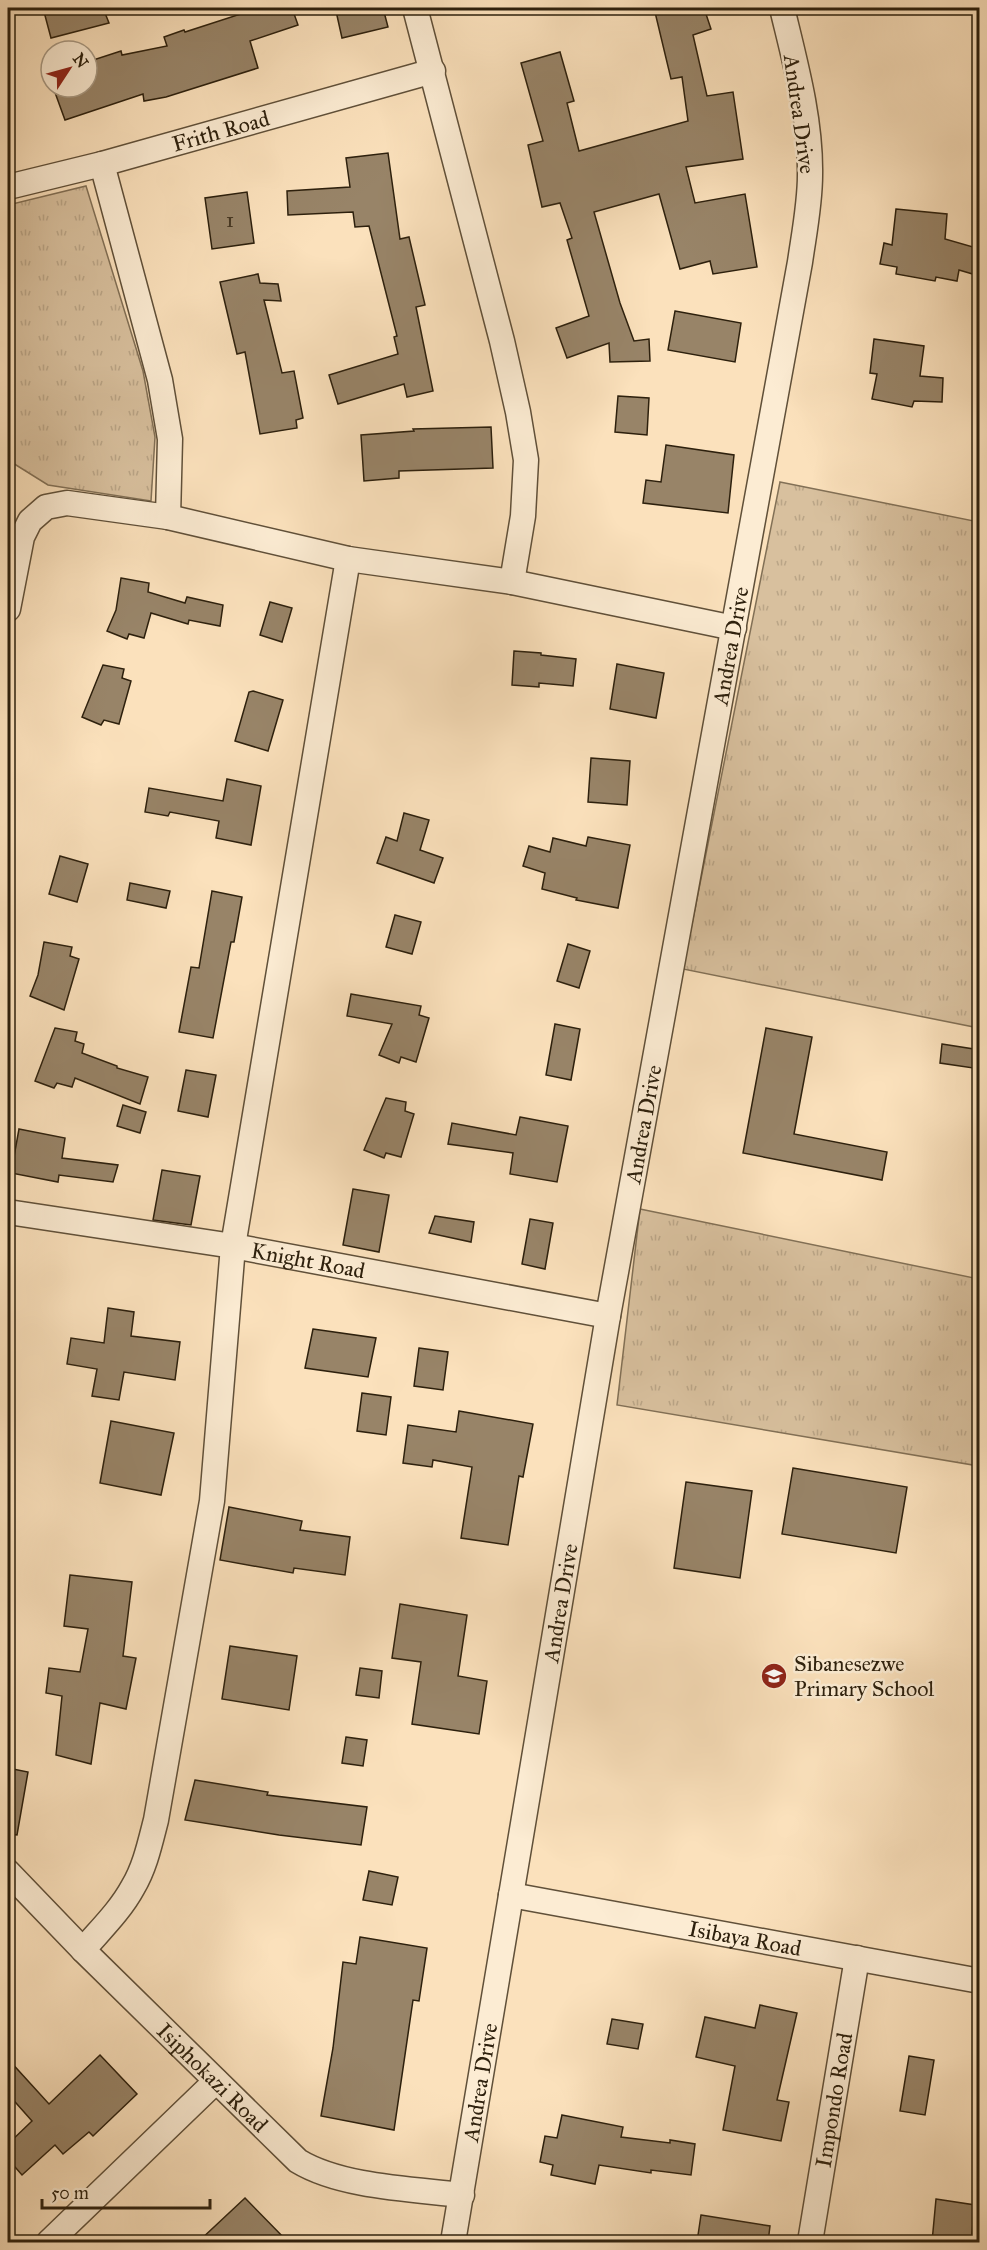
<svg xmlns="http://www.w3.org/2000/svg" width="987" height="2250" font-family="'IM FELL Great Primer',serif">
<defs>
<pattern id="grass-tufts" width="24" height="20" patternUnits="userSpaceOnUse" patternTransform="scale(1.5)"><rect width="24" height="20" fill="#d8c09e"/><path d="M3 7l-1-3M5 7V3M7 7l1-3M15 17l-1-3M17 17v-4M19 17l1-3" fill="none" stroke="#baa587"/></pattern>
</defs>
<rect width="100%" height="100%" fill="#fbe1bc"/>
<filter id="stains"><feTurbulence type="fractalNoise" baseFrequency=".00333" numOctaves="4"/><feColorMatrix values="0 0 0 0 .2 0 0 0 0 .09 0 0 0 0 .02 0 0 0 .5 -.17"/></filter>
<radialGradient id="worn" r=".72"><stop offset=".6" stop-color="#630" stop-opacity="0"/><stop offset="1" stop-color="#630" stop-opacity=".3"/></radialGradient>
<g fill="url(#grass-tufts)" stroke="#827056" stroke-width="1.5">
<path d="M86,186l57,185 12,66 -4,64 -103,-16 -40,-25v-255z"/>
<path d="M780,482l199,40v506l-296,-59z"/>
<path d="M640,1209l339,70v187l-362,-61z"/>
</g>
<g fill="#988468" stroke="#2d200d" stroke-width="1.5">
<path d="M43,8h60l6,15 -58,15z"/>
<path d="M259,8h33l6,17 -48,16 8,27 -92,29 -22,4 -1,-7 -78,26 -12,-33h34v-25l34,-11 1,4 45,-9 -3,-9 20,-7 1,2z"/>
<path d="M350,8h33l5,19 -46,11 -6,-27z"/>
<path d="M654,8h50l7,21 -18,6 14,61 26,-4 10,67 -57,8 9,36 50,-9 12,73 -44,7 -3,-13 -30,8 -21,-75 -65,18 26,91 14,38 15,-2 1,22 -40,1 -1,-19 -42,15 -11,-30 33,-12 -22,-76 5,-2 -12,-35 -18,4 -14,-62 15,-4 -22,-78 39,-11 14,49 -7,2 12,48 109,-30 -6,-44 -11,2z"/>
<path d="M388,153l12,86 9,-2 16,68 -9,2 17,84 -26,6 -3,-13 -66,20 -9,-29 69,-21 -4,-17 3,-1 -28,-110 -14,1 -2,-15 -65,3 -1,-24 63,-4 -4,-29z"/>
<path d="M247,192l7,51 -42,6 -7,-51z"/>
<path d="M896,209l51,5 -2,25 35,10v11l-4,15 -17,-5 -2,11 -21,-4 -1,4 -39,-7 1,-7 -17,-3 4,-21 8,2z"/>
<path d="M258,274l2,9 18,1 3,17 -17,-1 18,73 12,-2 9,47 -7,2 1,8 -37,6 -15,-82 -8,2 -17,-72z"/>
<path d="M675,311l66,12 -6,39 -67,-12z"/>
<path d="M874,339l50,7 -4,30 23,2 -1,24 -28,-1 -2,6 -40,-8 5,-25 -7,-1z"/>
<path d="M618,396l31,2 -2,37 -32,-3z"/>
<path d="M491,427l2,41 -94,3v7l-35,3 -3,-46 53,-4 -1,-2z"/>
<path d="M666,445l68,10 -6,58 -85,-10 3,-23 15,2z"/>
<path d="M121,578l28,5 -1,9 37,11 2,-6 36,8 -3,21 -31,-6 -1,4 -37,-11 -7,25 -15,-4 -2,5 -20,-8 9,-21z"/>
<path d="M270,602l22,6 -10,34 -22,-7z"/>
<path d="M514,651l27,2v2l35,4 -3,27 -34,-3v4l-27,-2z"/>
<path d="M617,664l47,9 -8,45 -46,-9z"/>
<path d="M103,665l21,4 -2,9 9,3 -12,43 -15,-4 -3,5 -19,-8z"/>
<path d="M253,691l30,9 -15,51 -33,-10 14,-49z"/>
<path d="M591,758l39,3 -3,44 -39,-3z"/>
<path d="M227,779l34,7 -10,59 -35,-7 3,-17 -49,-9 -2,4 -23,-4 4,-24 74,13z"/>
<path d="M404,813l25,7 -9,30 23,8 -9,25 -57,-20 9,-26 11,4z"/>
<path d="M588,837l42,8 -12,63 -42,-8 1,-2 -35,-9 3,-16 -22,-7 6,-20 21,6 3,-14 33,8z"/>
<path d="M60,856l28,8 -11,38 -28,-8z"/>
<path d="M130,883l40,8 -4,17 -39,-8z"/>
<path d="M212,891l30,6 -8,45h-3l-18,96 -34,-6 12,-65 8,1z"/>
<path d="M395,915l26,7 -9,32 -26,-7z"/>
<path d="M44,942l28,5 -2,9 9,3 -15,51 -34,-14 8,-21z"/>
<path d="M568,944l22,7 -11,37 -22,-7z"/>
<path d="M351,994l70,12 -2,9 10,3 -13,44 -15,-5 -2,6 -20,-8 13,-31 -45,-8z"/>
<path d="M555,1024l25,5 -9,51 -25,-5z"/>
<path d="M55,1028l22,4 -2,9 9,3 -2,9 35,13v2l31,9 -8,27 -65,-26 -3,9 -15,-4 -3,5 -19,-7z"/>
<path d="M766,1028l46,9 -18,97 93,18 -5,28 -139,-27z"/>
<path d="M942,1044l38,6v19l-40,-6z"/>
<path d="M186,1070l30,5 -8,42 -30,-6z"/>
<path d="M386,1098l20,4 -1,9 9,3 -13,43 -15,-4 -2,5 -20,-8z"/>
<path d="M123,1105l23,7 -6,21 -23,-7z"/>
<path d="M520,1117l48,9 -11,56 -47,-8 3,-21 -65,-9 4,-21 64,12z"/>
<path d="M19,1129l46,9 -3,20 56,7 -5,17 -54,-7 -1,7 -47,-9z"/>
<path d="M162,1170l38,6 -9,49 -38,-5z"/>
<path d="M353,1189l36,6 -10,57 -36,-7z"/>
<path d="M435,1216l39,6 -3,20 -42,-9z"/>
<path d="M530,1219l23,4 -8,46 -23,-5z"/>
<path d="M108,1308l26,4 -3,24 49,6 -5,38 -51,-8 -5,28 -27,-4 5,-27 -30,-5 4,-26 33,5z"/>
<path d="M313,1329l63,9 -8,39 -63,-9z"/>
<path d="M419,1348l29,4 -5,38 -29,-4z"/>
<path d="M362,1393l29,4 -5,38 -29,-4z"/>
<path d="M459,1411l74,13 -10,53 -4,-1 -11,69 -47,-7 11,-71 -39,-7 -1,7 -29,-4 5,-38 48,7z"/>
<path d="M111,1421l63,12 -13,62 -61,-12z"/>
<path d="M793,1468l114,19 -11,66 -114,-19z"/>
<path d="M686,1482l66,9 -12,87 -66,-10z"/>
<path d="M229,1507l73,14 -2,9 50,7 -5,38 -51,-7 -1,5 -73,-13z"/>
<path d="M70,1575l62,7 -9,74 13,2 -10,51 -26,-6 -9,61 -35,-9 6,-59 -16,-3 3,-25 31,4 8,-43 -24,-3z"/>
<path d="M400,1604l67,11 -9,61 29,5 -8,53 -67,-10 9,-62 -29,-4z"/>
<path d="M230,1646l67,10 -8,54 -67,-11z"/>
<path d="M360,1668l22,3 -3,27 -23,-3z"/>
<path d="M346,1737l21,3 -4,26 -21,-3z"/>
<path d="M8,1768l20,4 -11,63 -9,-1z"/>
<path d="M195,1780l73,12 -1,3 100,12 -6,38 -82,-10 -94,-15z"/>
<path d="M369,1871l29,6 -6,28 -29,-5z"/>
<path d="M360,1937l67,11 -8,53 -6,-1 -19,130 -73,-14 12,-68 10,-86 13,2z"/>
<path d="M760,2005l37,8 -20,87 12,2 -8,39 -58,-11 12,-64 -39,-9 9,-40 50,11z"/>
<path d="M612,2019l31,5 -5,25 -31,-5z"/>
<path d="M100,2055l37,39 -44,42 -4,-4 -26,22 -8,-9 -33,30 -14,-16v-15l24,-23 -24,-27v-35l41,45z"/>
<path d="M909,2056l25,4 -9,55 -25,-4z"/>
<path d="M562,2115l61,12 -2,10 49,6v-3l25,4 -4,31 -40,-5v3l-52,-8 -4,19 -44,-9 2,-10 -13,-3 5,-26 12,2z"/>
<path d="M245,2198l43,44h-90z"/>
<path d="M936,2199l39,6 -4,37h-39z"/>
<path d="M701,2215l69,11 -2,16h-71z"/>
</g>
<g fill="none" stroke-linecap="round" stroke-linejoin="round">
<g stroke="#605039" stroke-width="27">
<g id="minor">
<path d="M415,8l87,333 16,71 8,48 -3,56 -11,66"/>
<path d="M102,164l58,216 10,59 -2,78"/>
<path id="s1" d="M8,187l94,-23 331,-93"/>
<path d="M8,609l14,-72 8,-16 16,-14 21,-4 101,14 180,42 164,23 222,46"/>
<path id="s2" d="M8,1212l225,34 375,70"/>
<path id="s3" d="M8,1872l75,78 215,211c43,26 113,28 164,34"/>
<path id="s4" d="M511,1895l469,86"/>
<path d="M83,1950c17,-20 37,-39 50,-63 12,-20 17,-44 23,-67l56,-319 21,-255 115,-687"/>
<path d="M49,2242l167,-161"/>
<path id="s5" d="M453,2242l155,-926 192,-1054c4,-28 10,-58 10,-87 1,-56 -15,-113 -28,-167"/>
<path id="s6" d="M810,2242l47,-284"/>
</g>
</g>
<use href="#minor" stroke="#fcecd3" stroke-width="24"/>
</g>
<defs>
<g id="school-disc" transform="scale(1.35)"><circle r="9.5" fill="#8f2418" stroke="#fcecd3"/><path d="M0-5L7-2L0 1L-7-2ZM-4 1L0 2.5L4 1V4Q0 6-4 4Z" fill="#fff"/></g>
</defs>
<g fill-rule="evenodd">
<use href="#school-disc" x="774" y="1676"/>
</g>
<g text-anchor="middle" stroke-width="5" stroke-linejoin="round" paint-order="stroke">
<g font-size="20" fill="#483924">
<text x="230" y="227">1</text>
</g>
<g font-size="22" fill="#2d200d" stroke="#fcecd3">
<text transform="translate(800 114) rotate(82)" y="8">Andrea Drive</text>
<text dy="8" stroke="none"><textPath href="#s1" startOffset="220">Frith Road</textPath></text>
<text dy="8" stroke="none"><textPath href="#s5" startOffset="1620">Andrea Drive</textPath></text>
<text dy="8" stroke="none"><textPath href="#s5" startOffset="1134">Andrea Drive</textPath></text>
<text dy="8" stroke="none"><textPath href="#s2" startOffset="304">Knight Road</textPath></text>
<text dy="8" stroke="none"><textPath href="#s5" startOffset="648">Andrea Drive</textPath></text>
<text dy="8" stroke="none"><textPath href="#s4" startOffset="238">Isibaya Road</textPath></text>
<text dy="8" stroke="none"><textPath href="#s3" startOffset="290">Isiphokazi Road</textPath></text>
<text dy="8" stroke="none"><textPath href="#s5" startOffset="162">Andrea Drive</textPath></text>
<text dy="8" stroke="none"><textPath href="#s6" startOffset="144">Impondo Road</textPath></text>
</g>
<g font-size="22" fill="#2d200d" stroke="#fcecd3" text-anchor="start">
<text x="794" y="1671">Sibanesezwe<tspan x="794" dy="25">Primary School</tspan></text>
</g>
</g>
<rect width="987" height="2250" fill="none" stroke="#fbe1bc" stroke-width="30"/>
<rect x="9" y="9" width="969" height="2232" fill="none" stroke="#2d200d" stroke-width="3"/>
<rect x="15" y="15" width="957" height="2220" fill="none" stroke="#2d200d" stroke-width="1.5"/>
<g transform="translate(69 69) rotate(54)"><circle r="28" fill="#fcecd3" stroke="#a99a84" stroke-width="1.5"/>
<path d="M0-4.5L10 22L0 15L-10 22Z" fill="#8f2418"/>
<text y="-9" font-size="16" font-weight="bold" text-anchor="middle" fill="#2d200d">N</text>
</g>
<path d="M42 2199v9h168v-9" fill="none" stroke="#2d200d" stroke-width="3"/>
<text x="51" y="2199" font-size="18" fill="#2d200d" stroke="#fcecd3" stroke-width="4.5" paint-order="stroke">50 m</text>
<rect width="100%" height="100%" filter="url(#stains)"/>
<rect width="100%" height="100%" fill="url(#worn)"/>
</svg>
